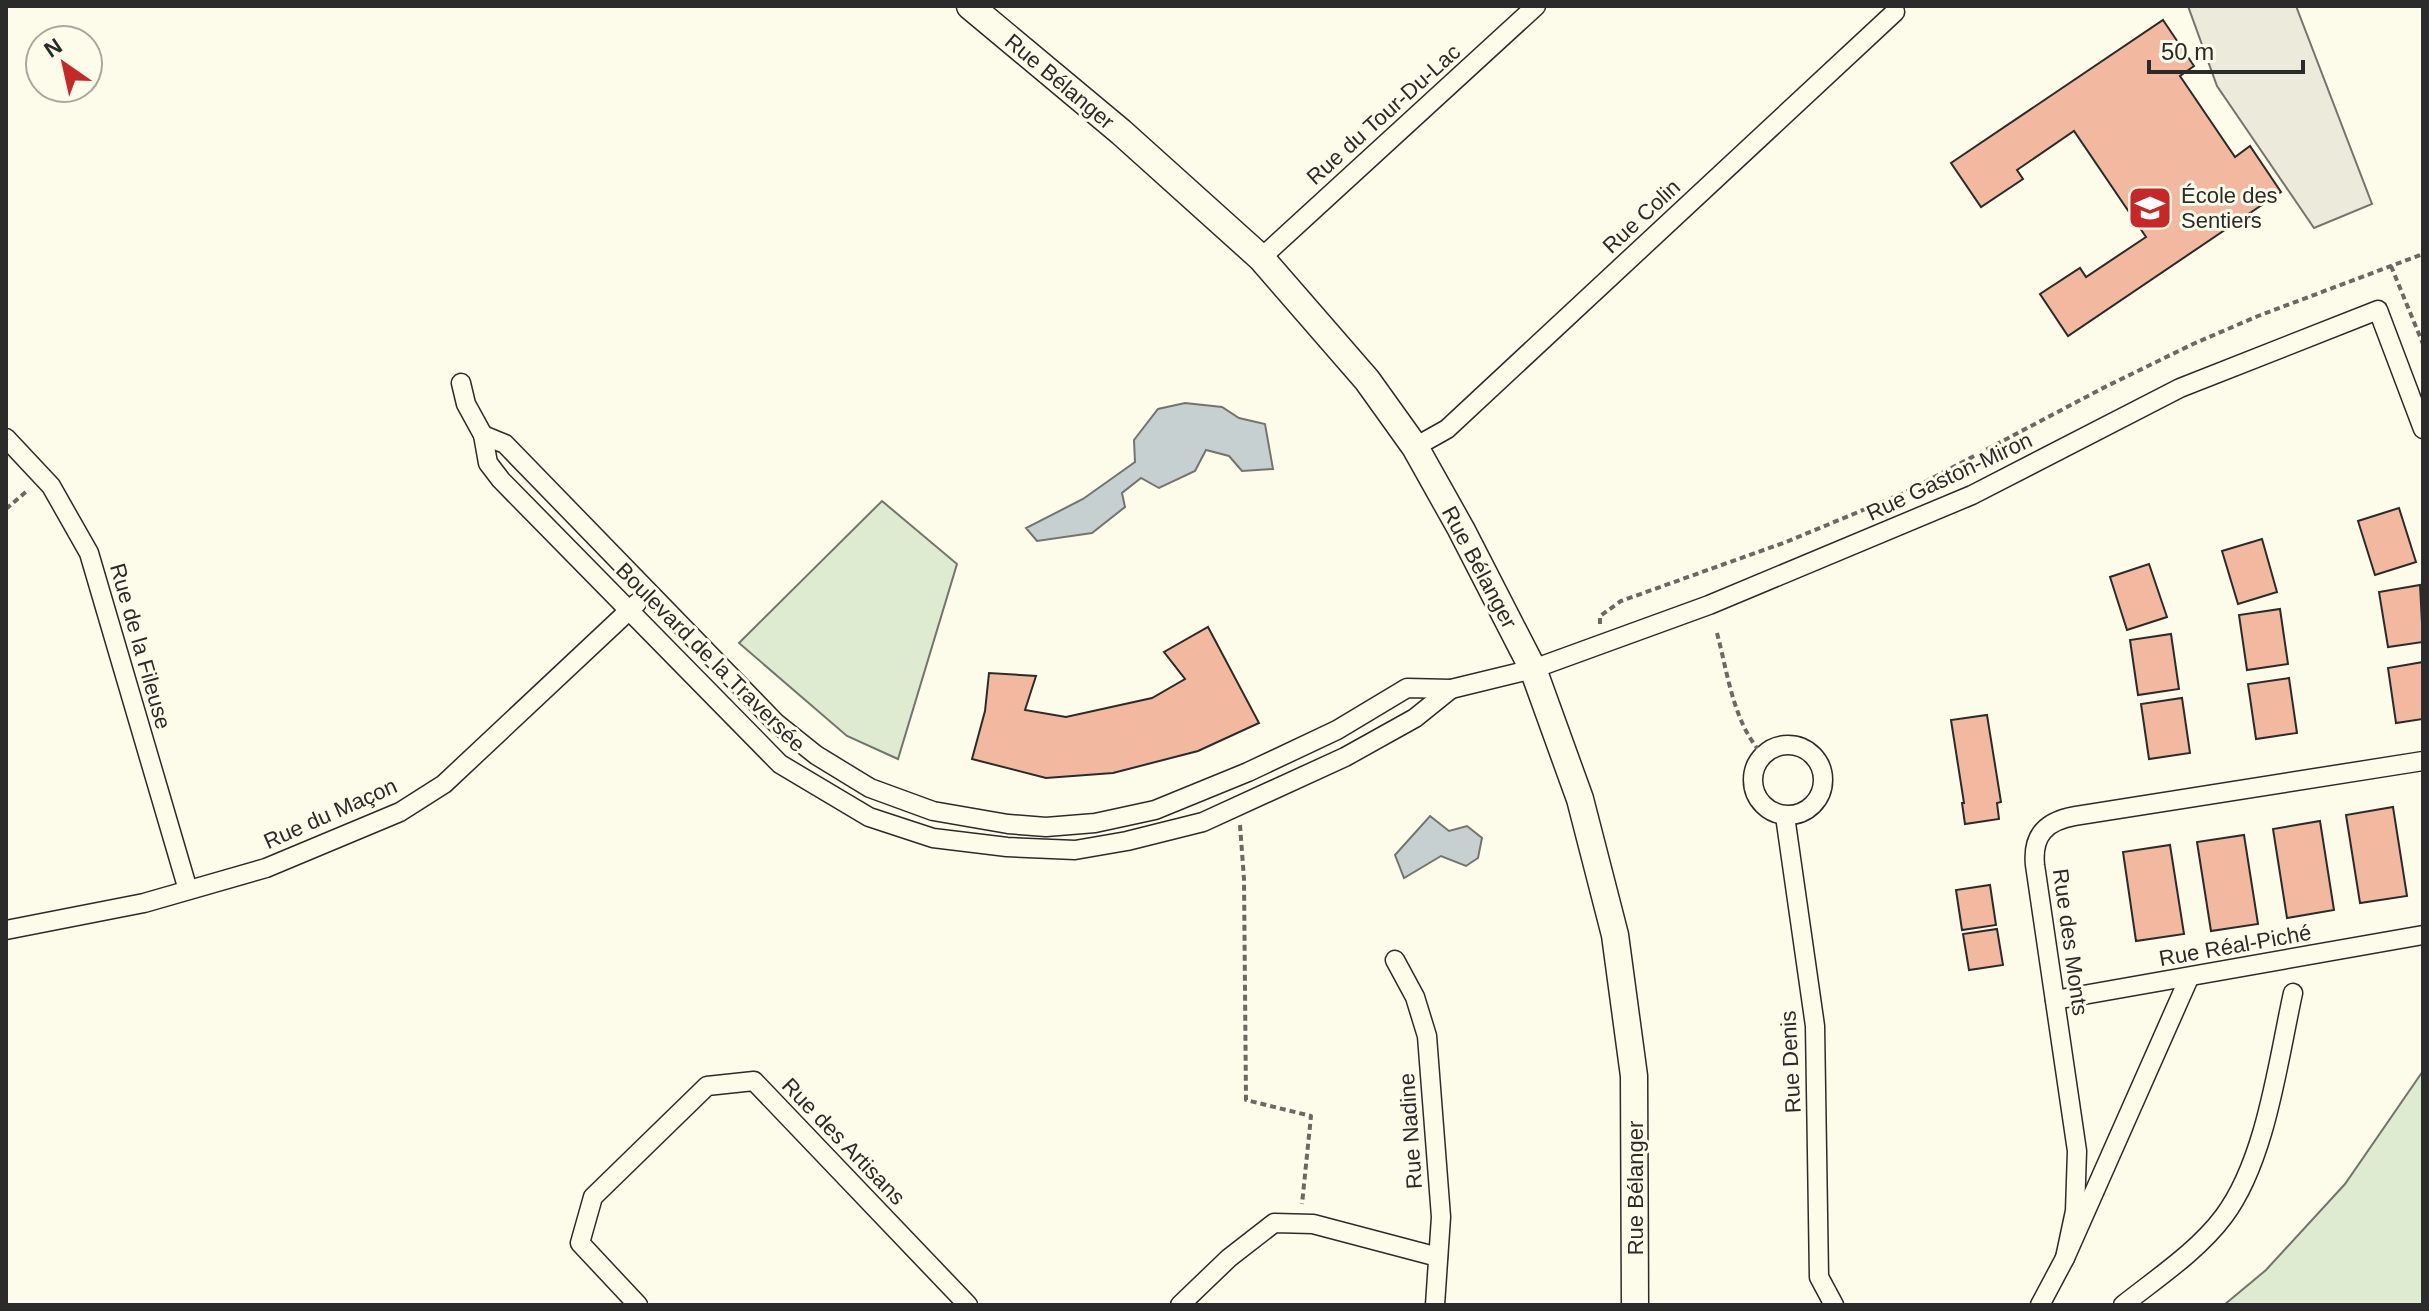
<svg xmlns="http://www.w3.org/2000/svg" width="2429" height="1311" font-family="Arial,sans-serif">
<rect width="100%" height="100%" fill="#fdfbea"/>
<g fill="#deebd1" stroke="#74746e" stroke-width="2">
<path d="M882,501l75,63 -59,195 -51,-23 -108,-93z"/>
<path d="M2423,1071v234h-199l42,-35 79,-86z"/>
</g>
<path fill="#eceadb" stroke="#74746e" stroke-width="2" d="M2188,6h108l76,198 -58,24 -97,-142z"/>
<g fill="#c7d0d0" stroke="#74746e" stroke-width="2">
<path d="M1185,403l37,4 17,11 26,6 8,45 -31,2 -13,-15 -23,-6 -11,21 -36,17 -18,-10 -19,15 3,14 -33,26 -55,8 -11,-13 57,-29 52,-37 -1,-22 24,-31z"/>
<path d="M1430,816l19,15 18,-5 15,12 -4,20 -12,8 -25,-10 -37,22 -9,-23z"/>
</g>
<g fill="#f2b8a0" stroke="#2b2b2b" stroke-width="2">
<path d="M2163,20l31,46 -14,10 55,81 15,-11 31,46 -213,144 -28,-42 40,-26 6,9 60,-40 -72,-106 -57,39 6,9 -42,28 -30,-44z"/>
<path d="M2399,508l17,54 -41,13 -17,-54z"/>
<path d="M2262,539l15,53 -39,12 -16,-53z"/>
<path d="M2149,564l18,53 -40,13 -17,-53z"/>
<path d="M2420,585l3,57 -35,5 -9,-55z"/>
<path d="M2280,609l8,55 -41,6 -8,-55z"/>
<path d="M1208,627l51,96 -61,28 -85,22 -67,5 -74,-19 13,-48 4,-38 47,3 -11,34 41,7 86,-19 33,-19 -21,-27z"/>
<path d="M2171,634l8,55 -41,6 -8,-55z"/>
<path d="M2423,662v57l-27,4 -8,-55z"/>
<path d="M2289,678l8,55 -41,6 -8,-55z"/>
<path d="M2182,698l8,55 -41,6 -8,-55z"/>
<path d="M1987,715l14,87 -4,1 2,16 -34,5 -3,-21h2l-13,-83z"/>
<path d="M2393,807l14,89 -47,7 -14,-88z"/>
<path d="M2320,821l14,89 -47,8 -14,-89z"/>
<path d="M2244,835l14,89 -47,7 -14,-89z"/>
<path d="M2170,845l14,89 -48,7 -13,-89z"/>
<path d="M1990,885l6,40 -34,5 -6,-40z"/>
<path d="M1997,929l6,36 -34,5 -6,-36z"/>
</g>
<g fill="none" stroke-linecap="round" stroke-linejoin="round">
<g stroke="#2b2b2b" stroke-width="21">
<g id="street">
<path d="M1261,258l275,-252"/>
<path d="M461,383l5,21 17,31 5,28 13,17 279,284 89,53 64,21 74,9 68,3 52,-9 76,-19 142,-65 70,-39 36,-29"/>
<path d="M483,435l22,9 271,279 40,32 54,33 63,23 75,13 38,3 49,-4 60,-13 93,-38 89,-42 70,-42 44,1 82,-20 176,-64 263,-110 208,-107 198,-78 45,119"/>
<path d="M6,438l45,48 38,67 99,337"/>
<path d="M1415,447l32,-18 448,-417"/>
<circle cx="1788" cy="780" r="35"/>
<path d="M1785,816l30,210 4,251 15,28"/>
<path d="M6,930l138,-27 122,-35 134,-56 44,-28 193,-181"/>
<path d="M1395,960l20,37 12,39 14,181 -6,88"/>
<path d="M2055,1000l368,-65"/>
<path d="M2065,1258l10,-47 2,-60 -42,-286c-3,-30 11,-44 40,-49l348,-55"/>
<path d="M638,1305l-58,-62 13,-46 114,-111 47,-5 214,224"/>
<path d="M1180,1305l49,-47 45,-35 39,1 125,33"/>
<path d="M2040,1305l25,-47 124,-280"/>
<path d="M2123,1305c34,-27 75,-54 101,-89 42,-56 54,-155 69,-223"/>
</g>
</g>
<g stroke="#2b2b2b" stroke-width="29">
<path id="secondary" d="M970,6l151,126 140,126 106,122 48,67 46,82 72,140 47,130 35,136 19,141 1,229"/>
</g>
<g stroke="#6a6964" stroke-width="4" stroke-dasharray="6 4" stroke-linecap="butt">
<path d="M2391,266l32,78"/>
<path d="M6,509l22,-19"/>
<path d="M1600,624v-8l21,-15 165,-59 118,-49 201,-106 88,-43 65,-28 165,-62"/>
<path d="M1717,633c11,41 16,90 46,122"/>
<path d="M1240,825l4,54 2,221 65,16 -9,88"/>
</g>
<use href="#street" stroke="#fdfbea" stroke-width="18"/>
<use href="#secondary" stroke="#fdfbea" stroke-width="26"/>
</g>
<defs>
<g id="university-square" transform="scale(2.3)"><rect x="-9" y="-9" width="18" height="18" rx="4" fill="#c62828" stroke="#fdfbea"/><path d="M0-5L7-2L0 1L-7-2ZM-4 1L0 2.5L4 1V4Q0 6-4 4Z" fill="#fff"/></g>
</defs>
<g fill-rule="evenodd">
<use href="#university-square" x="2150" y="208"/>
</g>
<g text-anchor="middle" stroke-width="6" stroke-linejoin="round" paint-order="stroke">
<g font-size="22" fill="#2b2b2b" stroke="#fdfbea">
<text transform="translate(1060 81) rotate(40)" y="8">Rue Bélanger</text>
<text transform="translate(1383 114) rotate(-42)" y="8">Rue du Tour-Du-Lac</text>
<text transform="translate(1641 216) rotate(-43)" y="8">Rue Colin</text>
<text transform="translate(1949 476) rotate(-25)" y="8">Rue Gaston-Miron</text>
<text transform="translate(1480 567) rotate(62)" y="8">Rue Bélanger</text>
<text transform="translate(141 646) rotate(74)" y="8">Rue de la Fileuse</text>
<text transform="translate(711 657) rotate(45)" y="8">Boulevard de la Traversée</text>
<text transform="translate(330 813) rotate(-24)" y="8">Rue du Maçon</text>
<text transform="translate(2071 942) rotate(82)" y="8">Rue des Monts</text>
<text transform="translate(2235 945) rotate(-10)" y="8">Rue Réal-Piché</text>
<text transform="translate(1790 1062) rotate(-93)" y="8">Rue Denis</text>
<text transform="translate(1410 1131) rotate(-94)" y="8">Rue Nadine</text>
<text transform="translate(844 1141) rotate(46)" y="8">Rue des Artisans</text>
<text transform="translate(1635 1188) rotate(-90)" y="8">Rue Bélanger</text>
</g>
<g font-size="22" fill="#2b2b2b" stroke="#fdfbea" text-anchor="start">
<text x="2181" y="203">École des<tspan x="2181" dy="25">Sentiers</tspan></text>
</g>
</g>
<rect width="2429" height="1311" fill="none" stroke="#2b2b2b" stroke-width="16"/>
<g transform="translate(64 64) rotate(326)"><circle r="38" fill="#fdfbea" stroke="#a9a89e" stroke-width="2"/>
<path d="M0-6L14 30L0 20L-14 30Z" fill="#c62828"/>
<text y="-12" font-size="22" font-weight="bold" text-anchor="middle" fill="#2b2b2b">N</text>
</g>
<path d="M2149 60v12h154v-12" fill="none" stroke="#2b2b2b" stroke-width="4"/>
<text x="2161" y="60" font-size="24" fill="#2b2b2b" stroke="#fdfbea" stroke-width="6" paint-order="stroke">50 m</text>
</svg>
